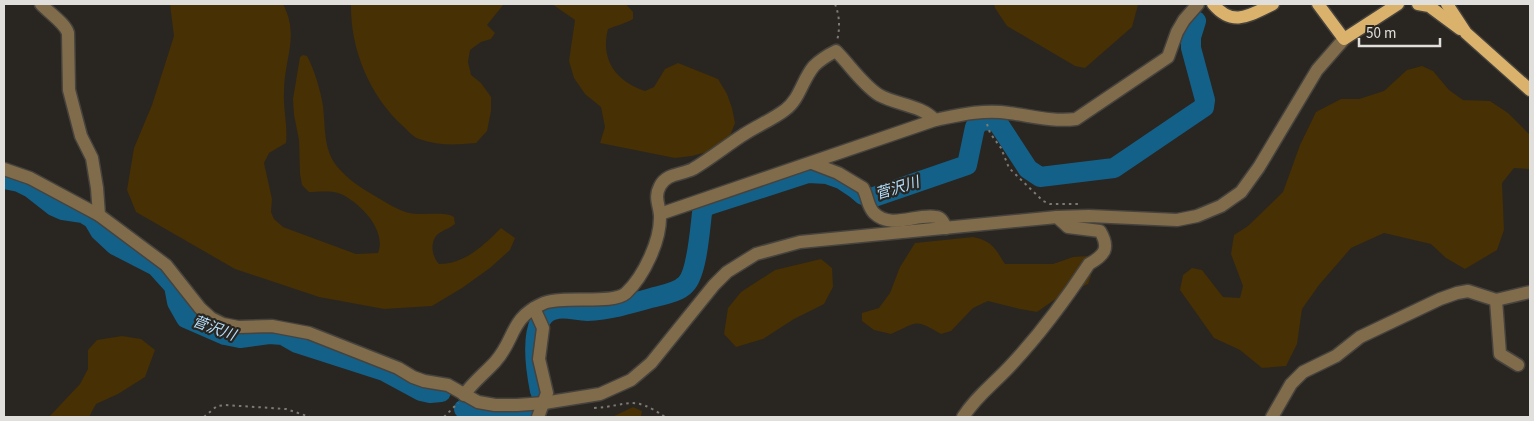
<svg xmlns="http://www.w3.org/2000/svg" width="1534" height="421" font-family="'Source Sans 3','Noto Sans JP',sans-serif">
<rect width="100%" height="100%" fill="#292520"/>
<g fill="#463004">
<path d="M170,4h113c17,32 1,55 1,88 -1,17 4,34 2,51l-17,10 -5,10 8,36 -1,13 3,7 9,8 73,27 22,-1c9,-23 -18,-50 -37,-59 -10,-4 -22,-2 -32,-2l-7,-7 -2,-11 -1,-34 -5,-25 -1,-16 7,-42 3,-2 4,1c7,12 14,36 16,50 2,16 1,31 6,46 7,20 29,34 46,44 10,6 23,14 34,17 13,3 36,-2 45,4l1,7c-5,4 -9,5 -14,8 -12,6 -10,24 -2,32 26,0 45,-19 62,-36l14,10 -5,12 -20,18 -28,20 -30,18 -48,3 -65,-12 -84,-28 -99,-57 -9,-22 7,-42 18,-43 22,-69z"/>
<path d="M351,4h153l-17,21 8,8 -4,6 -10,3 -11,8 -2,12 3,13 10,8 10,14v14l-4,20 -11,12c-20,2 -38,3 -57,-4 -6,-2 -11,-8 -15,-12 -34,-30 -54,-78 -53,-123z"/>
<path d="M552,4h74l7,8v7c-8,5 -16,6 -25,10 -8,31 8,52 37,62l9,-4 11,-18 13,-6 40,16 9,15 5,14 3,15 -5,13 -19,15 -19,5 -17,2 -75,-15 5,-16 -4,-20 -16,-13 -11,-16 -5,-17 6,-41z"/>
<path d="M994,4h148l-4,1 -6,22 -47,41 -10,-2 -68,-40 -12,-18z"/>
<path d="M1422,66l11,5 16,19 14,10 27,1 18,12 22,22v34l-16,-1 -12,15 2,47 -7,20 -32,19 -19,-11 -15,-14 -47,-11 -33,15 -32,37 -17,24 -5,35 -11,22 -24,2 -22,-18 -26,-12 -34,-48 3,-15 9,-7 10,2 21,27 17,1 3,-12 -12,-32 3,-19 14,-9 35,-34 17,-47 16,-33 25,-13h18l25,-8 23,-21z"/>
<path d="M973,237c19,4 22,11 32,27h48l20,-7 15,-1 3,20 -3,8 -31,14 -20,14 -17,-3 -32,-8 -15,7 -22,23 -10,3c-27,-16 -23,-12 -50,0l-17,-4 -12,-9v-8l17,-5 11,-15 10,-26 15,-24z"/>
<path d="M821,259l11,9 1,19 -9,17 -30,15 -31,20 -27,8 -12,-13 4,-26 13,-16 34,-22z"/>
<path d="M122,336l19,3 14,11 -10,27 -27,17 -22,10 -7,13h-40l31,-33 8,-15v-19l9,-10z"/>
<path d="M633,407l9,4 -1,6h-29z"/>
</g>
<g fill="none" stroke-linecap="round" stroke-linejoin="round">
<g stroke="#136189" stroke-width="20">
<path d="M4,179l15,3 12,6 23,18 9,4 20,3 10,6 7,12 15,14 41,21 18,20 3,16 9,16 39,17 15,3 29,-4 14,1 14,8 87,28 37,20 9,2 11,-1"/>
<path d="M540,391c-4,-20 -13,-73 13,-81 11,-4 23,1 34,1 22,-1 43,-7 64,-13 11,-3 27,-5 35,-14 11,-11 14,-55 16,-71l2,-5 5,-3 99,-32 19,1 14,5 15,10 7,6 8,3 96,-33 8,-38 7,-7 10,1 6,2 30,46 12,8 74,-9 90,-61 1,-7 -14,-52v-11l5,-16"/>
<path d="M464,409c23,7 42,7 66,5"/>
</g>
<g stroke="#46433e" stroke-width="15">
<g id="minor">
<path d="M41,4c8,9 24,19 27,29l1,57 12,46 11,22 5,30 2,27"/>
<path d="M812,163l26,10 25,15c5,9 4,18 11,25 17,17 43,0 62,4 6,1 8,6 10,11"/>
<path d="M4,169l26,9 69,37 67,50 34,43 11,10 12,6 15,3 34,-1 37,7 89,35 15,9 11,4 24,4 30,17 17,3h22l27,-2 56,-9 31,-14 20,-17 63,-78 13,-13 29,-18 44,-12 257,-25 32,-1 88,4 20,-4 24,-10 20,-14 18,-25 58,-97 27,-31"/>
<path d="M660,214l275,-94c24,-5 49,-11 74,-7 23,3 44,9 67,6l92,-62 9,-25 7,-12 14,-16"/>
<path d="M1496,300l4,54 18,11"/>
<path d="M534,308l9,20 -4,31 8,34 -9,24"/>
<path d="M464,395c9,-13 20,-21 31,-33 21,-23 14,-44 49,-59 20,-8 69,2 82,-10 18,-17 35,-53 34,-78 -1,-11 -6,-18 0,-29 7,-13 21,-11 33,-17 17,-10 33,-23 50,-34 13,-9 29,-15 42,-25 15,-11 17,-30 29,-44 6,-6 14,-11 22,-15 14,14 26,33 43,44 18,10 42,10 56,25"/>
<path d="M963,417c14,-22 32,-34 49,-53 28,-30 54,-65 77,-100 16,-9 21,-16 11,-33l-32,-4 -11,-10"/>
<path d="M1272,417l19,-33 12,-12 33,-16 24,-19 80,-38 17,-6 11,-2 28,9 34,-8"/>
</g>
</g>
<g stroke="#46433e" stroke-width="15">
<g id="major">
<path d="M1213,4c20,24 37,11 60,0"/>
<path d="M1318,4l26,35 54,-35"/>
<path d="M1418,4l11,2 31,23"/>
<path d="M1447,4l19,29 64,57"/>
</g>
</g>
<g stroke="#7d7a75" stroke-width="2" stroke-dasharray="2.5 4" stroke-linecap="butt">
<path d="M835,4c5,13 5,24 2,37"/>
<path d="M987,124l3,9 11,15 8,20 34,33 7,3h28"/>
<path d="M594,408c35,-2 38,-14 71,9"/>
<path d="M204,417l13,-11 8,-1 61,4 24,8"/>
<path d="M444,417l14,-14"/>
</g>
<use href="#minor" stroke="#806c4b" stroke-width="12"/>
<use href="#major" stroke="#dbb26b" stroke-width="12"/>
</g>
<g text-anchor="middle" stroke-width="4.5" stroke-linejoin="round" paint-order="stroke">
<g font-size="15" font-style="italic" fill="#b4dffc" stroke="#292520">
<text transform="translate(897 188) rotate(-17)" y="5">菅沢川</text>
<text transform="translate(214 328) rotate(20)" y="5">菅沢川</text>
</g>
</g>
<rect width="1534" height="421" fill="none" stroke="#e1dfdb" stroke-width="10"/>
<path d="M1359 38v8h81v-8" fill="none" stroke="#e1dfdb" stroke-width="2.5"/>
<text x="1366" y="38" font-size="15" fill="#e1dfdb" stroke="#292520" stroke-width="4" paint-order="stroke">50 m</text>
</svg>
